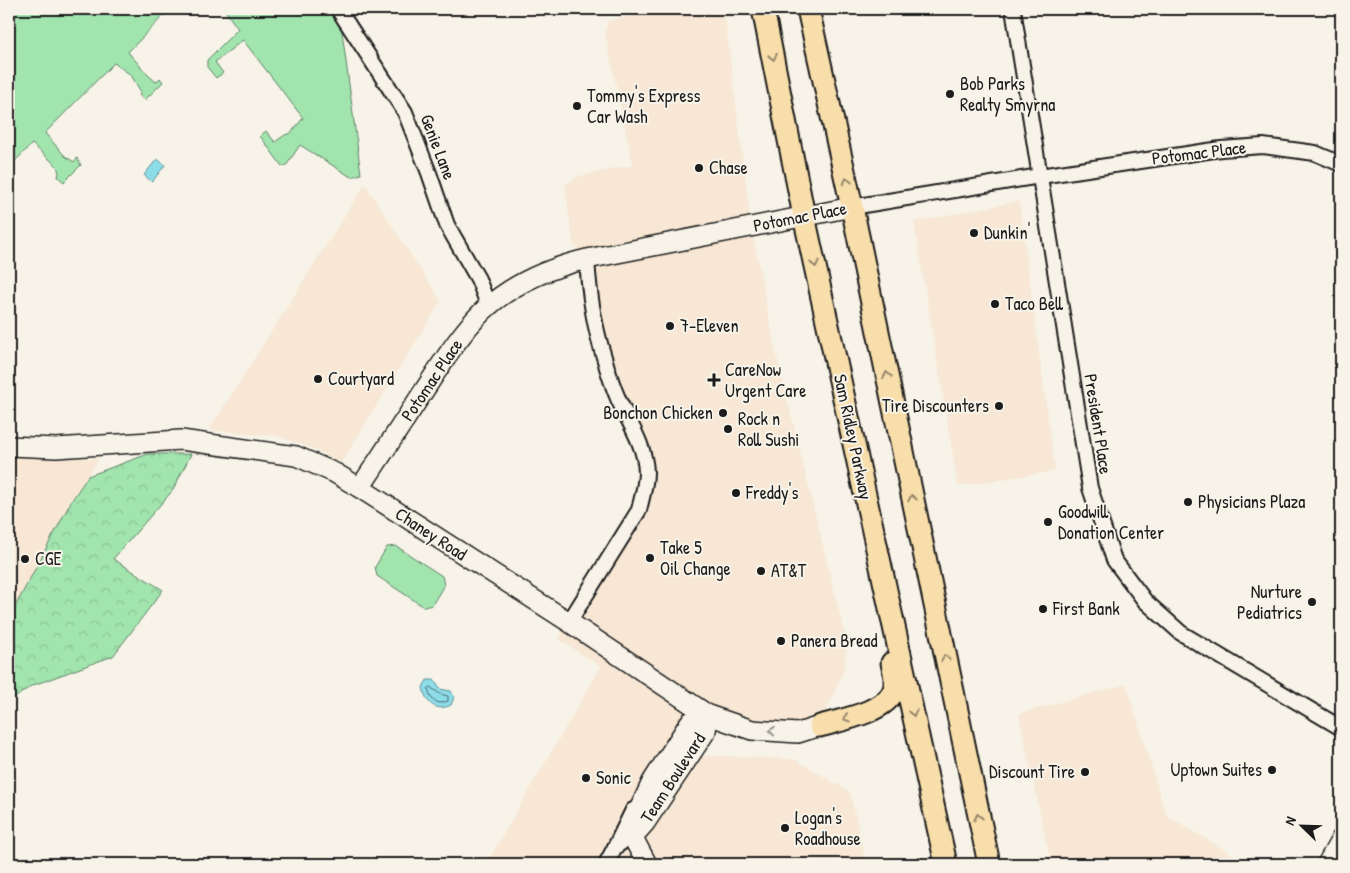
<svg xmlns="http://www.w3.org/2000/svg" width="1350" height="873" font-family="'Patrick Hand',sans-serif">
<defs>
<pattern id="forest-crowns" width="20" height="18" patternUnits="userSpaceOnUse" patternTransform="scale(1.25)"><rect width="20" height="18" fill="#a1e4ae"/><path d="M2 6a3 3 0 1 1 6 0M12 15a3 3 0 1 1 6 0" fill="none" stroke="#8ac395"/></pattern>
</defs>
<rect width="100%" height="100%" fill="#f7f3e8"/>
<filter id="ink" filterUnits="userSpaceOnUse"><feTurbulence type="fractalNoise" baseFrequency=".02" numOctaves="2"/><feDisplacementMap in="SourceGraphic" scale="10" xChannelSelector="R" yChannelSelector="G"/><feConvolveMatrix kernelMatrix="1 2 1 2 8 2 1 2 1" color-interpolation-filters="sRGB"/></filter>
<g filter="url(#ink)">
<g fill="#f7e7d4">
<path d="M665,9h59l27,215 25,130 71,290 -3,25 -24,57 -22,7 -90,-18 -16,40 102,4 56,33 16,72h-380l115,-197 -42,-28 80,-129 7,-37 -27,-74 -32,-140 -14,-16 -8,-58 15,-9 53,-11 -28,-132 3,-12z"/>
<path d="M365,184l76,117 -100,162 -27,-14 -37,-13 -68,-6z"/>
<path d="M1019,201l36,270 -97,15 -44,-264z"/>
<path d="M9,454l90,5 -26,39 -64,120z"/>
<path d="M1126,684l40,131 82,49h-197l-32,-150z"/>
</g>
<g fill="#a1e4ae" stroke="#5e8065">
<path d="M9,9l16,1 2,-1h143l-42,43 20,23 8,7 4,-4 3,4 -18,18 -6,-5 2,-3 -10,-17 -17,-12 -69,70 20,23 9,6 3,-4 4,7 -17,17 -6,-5 1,-4 -2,-7 -25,-22 -23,23z"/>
<path d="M224,9h115l22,165 -10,3 -51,-32 -14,21h-4l-22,-30 6,-5 9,11 10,-7 6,-2 12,-15 -60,-78 -28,22 8,11 -7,5 -9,-11v-7l31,-31z"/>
<path d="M396,546l46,30 2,9 -12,20 -8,2 -47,-31 -2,-9 12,-20z"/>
</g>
<path fill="url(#forest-crowns)" stroke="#5e8065" d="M148,454h43l-18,36 -60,69 50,31 -50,66 -82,30 -22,16v-84l63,-118 16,-24z"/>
<g fill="#8ddde8" stroke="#609096">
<path d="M157,159l8,6 -13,17 -8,-7z"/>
<path d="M427,680h7l6,9 11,2 3,6 -3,8c-16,8 -26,-3 -28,-18z"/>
</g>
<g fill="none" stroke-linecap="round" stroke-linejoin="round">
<path stroke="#49696e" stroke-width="1" d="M430,687l10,7 8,2v5l-8,2 -6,-2 -4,-5 -2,-7z"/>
<g stroke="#1c1c1c" stroke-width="18">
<g id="street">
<path d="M338,9l67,103 24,61 18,52 31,54 11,28"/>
<path d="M1013,9l77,479 24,72 31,41 36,32 160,95"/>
<path d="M852,207l188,-31 181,-27 42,-3 52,7 26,11"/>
<path d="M569,622l70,-112c3,-13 7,-25 7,-38 -1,-26 -16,-48 -27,-71 -6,-14 -11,-29 -15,-44 -10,-31 -15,-65 -17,-98"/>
<path d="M615,847l18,-37"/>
<path d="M606,864l9,-17 6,-4"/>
</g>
</g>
<g stroke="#1c1c1c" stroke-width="22">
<g id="secondary">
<path d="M9,446l47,2 125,-8 115,16 39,17 25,15 209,134 139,93 44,15 46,3 22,-7"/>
<path d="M360,488c22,-34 45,-68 67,-102 17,-26 33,-52 55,-74 28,-27 67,-44 105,-53l265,-52"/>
<path d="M637,832l8,-9 61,-92 2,-16"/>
<path d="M647,864l-15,-28 4,-20 16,-34 38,-60 18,-7"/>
<path d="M1327,864l14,-25"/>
</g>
</g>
<g stroke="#1c1c1c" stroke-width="25">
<g id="primary">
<path d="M763,9l41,207 142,648"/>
<path d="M808,9l44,198 137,657"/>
<path d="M820,726c21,-6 66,-14 74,-36 3,-9 0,-18 -2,-27"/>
</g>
</g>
<use href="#street" stroke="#f7f3e8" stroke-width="14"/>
<use href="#secondary" stroke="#f7f3e8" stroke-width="19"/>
<use href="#primary" stroke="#f8deab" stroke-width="21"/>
</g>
<defs><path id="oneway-chevron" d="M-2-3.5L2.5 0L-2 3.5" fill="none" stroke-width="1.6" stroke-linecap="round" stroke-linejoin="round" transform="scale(1.25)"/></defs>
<g stroke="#95876b">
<use href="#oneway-chevron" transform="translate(773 57) rotate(79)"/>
<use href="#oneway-chevron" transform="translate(847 181) rotate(-103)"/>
<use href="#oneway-chevron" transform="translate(815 264) rotate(78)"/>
<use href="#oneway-chevron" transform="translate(887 375) rotate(-102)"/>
<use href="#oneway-chevron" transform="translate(912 498) rotate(-102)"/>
<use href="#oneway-chevron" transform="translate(945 658) rotate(-102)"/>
<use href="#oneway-chevron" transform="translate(913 713) rotate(78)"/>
<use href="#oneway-chevron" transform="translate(846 718) rotate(162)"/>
<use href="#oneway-chevron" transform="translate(978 817) rotate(-102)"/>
</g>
<use stroke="#94928c" href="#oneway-chevron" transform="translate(772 731) rotate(-176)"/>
</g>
<g fill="#1c1c1c" stroke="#f7f3e8" stroke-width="2">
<circle cx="950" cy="94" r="5"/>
<circle cx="577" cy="106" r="5"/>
<circle cx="699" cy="168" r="5"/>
<circle cx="974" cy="233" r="5"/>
<circle cx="995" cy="304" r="5"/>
<circle cx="670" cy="326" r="5"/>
<circle cx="318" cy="379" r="5"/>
<path d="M711.5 372.5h5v5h5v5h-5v5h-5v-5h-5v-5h5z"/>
<circle cx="999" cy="406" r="5"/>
<circle cx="723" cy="413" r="5"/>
<circle cx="728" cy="429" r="5"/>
<circle cx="736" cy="493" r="5"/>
<circle cx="1188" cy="502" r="5"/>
<circle cx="1048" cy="522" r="5"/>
<circle cx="650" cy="558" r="5"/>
<circle cx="25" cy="559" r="5"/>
<circle cx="761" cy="571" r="5"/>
<circle cx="1312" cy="602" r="5"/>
<circle cx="1043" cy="609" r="5"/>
<circle cx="781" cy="641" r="5"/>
<circle cx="1272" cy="770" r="5"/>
<circle cx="1085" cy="772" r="5"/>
<circle cx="586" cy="778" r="5"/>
<circle cx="785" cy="828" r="5"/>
</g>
<g text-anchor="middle" stroke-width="4" stroke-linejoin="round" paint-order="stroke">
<g font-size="18" fill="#1c1c1c" stroke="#f7f3e8" text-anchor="start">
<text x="960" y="90">Bob Parks<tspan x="960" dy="21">Realty Smyrna</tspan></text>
<text x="587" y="102">Tommy's Express<tspan x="587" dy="21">Car Wash</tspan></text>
<text x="709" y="174">Chase</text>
<text x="984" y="239">Dunkin'</text>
<text x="1005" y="310">Taco Bell</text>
<text x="680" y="332">7-Eleven</text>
<text x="725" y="376">CareNow<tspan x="725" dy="21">Urgent Care</tspan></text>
<text x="328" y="385">Courtyard</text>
<text x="989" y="412" text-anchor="end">Tire Discounters</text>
<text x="713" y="419" text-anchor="end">Bonchon Chicken</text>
<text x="738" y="425">Rock n<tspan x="738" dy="21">Roll Sushi</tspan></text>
<text x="746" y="499">Freddy's</text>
<text x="1198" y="508">Physicians Plaza</text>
<text x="1058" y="518">Goodwill<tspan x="1058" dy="21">Donation Center</tspan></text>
<text x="660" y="554">Take 5<tspan x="660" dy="21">Oil Change</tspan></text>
<text x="35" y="565">CGE</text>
<text x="771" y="577">AT&amp;T</text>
<text x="1302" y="598" text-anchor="end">Nurture<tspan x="1302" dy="21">Pediatrics</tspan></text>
<text x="1053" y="615">First Bank</text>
<text x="791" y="647">Panera Bread</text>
<text x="1262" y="776" text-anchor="end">Uptown Suites</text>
<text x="1075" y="778" text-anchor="end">Discount Tire</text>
<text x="596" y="784">Sonic</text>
<text x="795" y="824">Logan's<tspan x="795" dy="21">Roadhouse</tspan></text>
</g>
<g font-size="18" fill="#1c1c1c" stroke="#f7f3e8">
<text transform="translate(438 147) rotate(69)" y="6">Genie Lane</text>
<text transform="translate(1199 153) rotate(-7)" y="6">Potomac Place</text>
<text transform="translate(800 217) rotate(-11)" y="6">Potomac Place</text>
<text transform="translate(432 380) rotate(-56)" y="6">Potomac Place</text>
<text transform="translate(1098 424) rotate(81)" y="6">President Place</text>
<text transform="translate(853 437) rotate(78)" y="6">Sam Ridley Parkway</text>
<text transform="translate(431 534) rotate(33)" y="6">Chaney Road</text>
<text transform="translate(673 778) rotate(-57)" y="6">Team Boulevard</text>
</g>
</g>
<rect width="1350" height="873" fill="none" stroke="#f7f3e8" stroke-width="30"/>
<rect x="15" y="15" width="1320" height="843" fill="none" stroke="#1c1c1c" stroke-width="2" filter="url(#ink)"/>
<g transform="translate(1302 826) rotate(293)" stroke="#f7f3e8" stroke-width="4" paint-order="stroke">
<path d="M0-4L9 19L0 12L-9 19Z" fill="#1c1c1c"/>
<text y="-8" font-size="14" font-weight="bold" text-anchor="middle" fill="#1c1c1c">N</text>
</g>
</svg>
